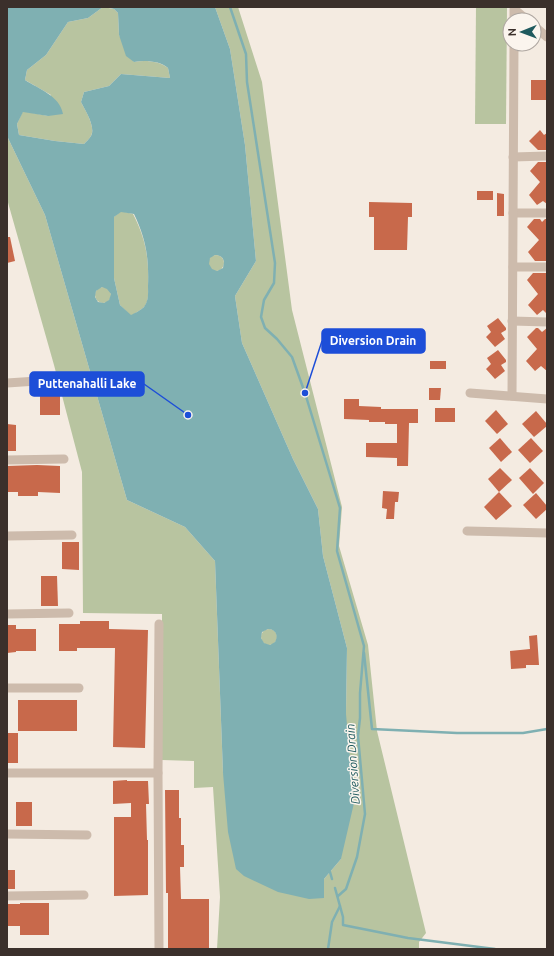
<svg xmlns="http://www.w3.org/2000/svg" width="554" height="956" font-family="Ubuntu,sans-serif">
<rect width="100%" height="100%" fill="#f4ebe1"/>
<g fill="#b8c4a0">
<path d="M103,7l11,2 4,4 1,22 15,27c11,-2 25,-1 34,6l2,10 -49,-4 -12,12 -25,6 -3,10c4,8 15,25 10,34 -2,3 -5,6 -7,8l-29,-3 -36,-6 -2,-11 6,-13 25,5 3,-21 -26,-15 2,-10 19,-15 22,-33 20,-4z"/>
<path d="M215,7h23l24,75 30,228 50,197 -3,39 29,99 9,86 49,202 -7,9v7h-202l3,-52 -7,-110 -19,1v-27l-32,-1v-146l-79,-1 -1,-141 -28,-107 -47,-166v-63l38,79 82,285 58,27 30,34 8,212 101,106 17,-20 5,-145 1,-66 -24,-92 -5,-47 -25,-50 -51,-116 -7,-47 21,-35 -11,-116 -15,-96z"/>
<path d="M476,7h31l-1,117h-31z"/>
<path d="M121,211l12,3c13,25 16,44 15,72 0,7 1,15 -4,21 -3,3 -9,6 -13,9l-11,-11 -6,-27v-61z"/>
<circle cx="216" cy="263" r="8"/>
<circle cx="103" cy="295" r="8"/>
<circle cx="269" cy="637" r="8"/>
</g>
<path fill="#7fb0b2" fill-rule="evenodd" d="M7,7h96l-15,11 -20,4 -22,33 -19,15 -2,10c14,9 35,16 38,34l-15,2 -25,-4 -6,12 2,11 36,6 29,3c2,-2 5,-5 7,-8 5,-9 -6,-26 -10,-34l3,-10 25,-6 12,-12 49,4 -2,-10c-8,-7 -23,-8 -34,-6l-8,-6 -7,-21 -1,-22 -4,-4 -8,-2h109l15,42 15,96 11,116 -21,35 7,47 51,116 25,50 5,47 24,92 -1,66 8,89 -13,56 -17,20v19l-15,1 -31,-7 -34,-16 -8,-7 -8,-37 -5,-59 -8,-212 -30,-34 -58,-27 -82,-285 -38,-79zM121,212l13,2c12,25 15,44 14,72 0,7 1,14 -4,21 -3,3 -9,6 -13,8l-11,-10 -6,-27v-61zM215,255c5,0 8,2 9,7l-1,6 -6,3 -5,-2 -3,-5 1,-6zM102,287l5,2 4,5 -2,6 -5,3 -6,-1 -3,-5 1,-6zM268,629c7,0 11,6 7,13l-5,3 -6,-2 -3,-5 1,-6z"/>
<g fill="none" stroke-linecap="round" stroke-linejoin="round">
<g stroke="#7fb0b2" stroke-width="2.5">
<path d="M230,7l16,47 1,28 28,181 -1,20 -10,17 -3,17 4,11 12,11 15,18 13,36 35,115 -3,43 27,95 -4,47v25l-2,18 7,78 -8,43 -11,32 -8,7"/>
<path d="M364,653l8,76 85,4h66l24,-4"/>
<path d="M330,872l2,7"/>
<path d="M335,888l8,29v8l65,13 87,11"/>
<path d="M328,949l4,-27 8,-16"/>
</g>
</g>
<g fill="#c8694b">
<rect x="531" y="80" width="16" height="20"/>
<path d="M540,130l4,5 3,-2v17h-9l-9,-9z"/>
<path d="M538,162h9v42l-4,-3 -6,4 -8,-10 11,-13 -10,-11z"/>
<rect x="477" y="191" width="16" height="9"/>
<path d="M497,193l7,1v22h-7z"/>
<path d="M369,202l43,1v14h-4l-1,33h-33v-33h-5z"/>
<path d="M534,219h6l2,3 3,-3h2v42h-12l-7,-9 11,-12 -12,-13z"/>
<path d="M7,237h3l5,24 -8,2z"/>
<path d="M533,273h14v41l-4,-4 -6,5 -9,-10 10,-11 -11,-14z"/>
<path d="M498,318l8,10v2l-5,3 4,6 -10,8 -9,-10 5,-5 -4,-6z"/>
<path d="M536,328h2l4,4 5,-4v43l-6,-5 -6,5 -9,-10 11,-12 -10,-12z"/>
<path d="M498,350l8,10v2l-5,3 4,6 -10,8 -9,-10 5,-5 -4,-6z"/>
<rect x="430" y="361" width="16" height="8"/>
<path d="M429,388h12l-1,12h-11z"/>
<path d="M60,390v25h-20v-24z"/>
<path d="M344,399h15v7l22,1v2h37v14h-9l-1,43h-11v-8l-31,-1v-14h31v-19h-12v-2h-16v-2l-25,-1z"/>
<rect x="435" y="408" width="20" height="14"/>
<path d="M496,410l12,14 -11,10 -12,-13z"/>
<path d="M536,411l11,13v2l-13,11 -12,-13z"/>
<path d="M7,424l9,1v26h-9z"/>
<path d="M500,438l12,14 -11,10 -12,-14z"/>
<path d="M531,438l12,13 -13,12 -12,-13z"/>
<path d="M37,465l23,1v27l-22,-1v4h-20v-4h-11v-26z"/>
<path d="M500,468l12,12 -13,12 -11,-13z"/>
<path d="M530,468l14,15 -11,11 -14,-16z"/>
<path d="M383,491l16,1 -1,10h-3l-1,17h-8l1,-10 -5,-1z"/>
<path d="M499,492l13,14 -16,14 -12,-13z"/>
<path d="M536,493l11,13v3l-11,10 -13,-14z"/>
<path d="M62,542h17v28l-17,-1z"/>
<path d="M41,576h16l1,30h-17z"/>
<path d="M80,621h29v8l39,1 -3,118 -32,-1 2,-99h-38v3h-18v-27h21z"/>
<path d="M7,625h9v4h20v22h-20v1l-9,1z"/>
<path d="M537,635l2,30h-13v3l-15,1 -1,-18 20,-2 -1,-13z"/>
<rect x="18" y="700" width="59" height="31"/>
<rect x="7" y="733" width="11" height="30"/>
<path d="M127,780v1h21l1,23h-3l1,36h1v55l-34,1v-79h17v-14l-18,1v-23z"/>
<path d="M165,790h14v28h2v27h3v22h-4l1,32h28v50h-41v-56h-2z"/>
<rect x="16" y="802" width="16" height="24"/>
<rect x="7" y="870" width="8" height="19"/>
<path d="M20,903h29v32h-29v-9h-13v-22h13z"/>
</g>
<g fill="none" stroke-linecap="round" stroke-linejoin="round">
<g stroke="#cdbbac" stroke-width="9">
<path d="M514,20v-11l13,11"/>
<path d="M534,26l13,11"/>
<path d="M513,157l34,-1"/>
<path d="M513,213h34"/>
<path d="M513,267h34"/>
<path d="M512,321l35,1"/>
<path d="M7,383l45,-3"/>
<path d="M470,393l77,6"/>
<path d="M512,396l2,-352"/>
<path d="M7,460l57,-1"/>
<path d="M467,531l80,2"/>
<path d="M7,536l65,-1"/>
<path d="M7,614l62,-1"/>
<path d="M7,688h72"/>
<path d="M7,773h151l1,176"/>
<path d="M158,773l1,-149"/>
<path d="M7,834l80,1"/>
<path d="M7,896l77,-1"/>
</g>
</g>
<g text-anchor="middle" stroke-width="3" stroke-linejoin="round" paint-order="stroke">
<g font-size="12" font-style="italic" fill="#1f5a5e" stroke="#fbf5ee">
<text transform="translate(353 764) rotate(-94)" y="4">Diversion Drain</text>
</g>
</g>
<path fill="none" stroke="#1d4ed8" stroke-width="1.5" d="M305 393L322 341M188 415L144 384"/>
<g fill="#1d4ed8" stroke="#fbf5ee" stroke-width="1.5">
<circle cx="305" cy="393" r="4"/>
<circle cx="188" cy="415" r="4"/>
</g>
<g fill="#1d4ed8" stroke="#1d4ed8" stroke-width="1.5">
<rect x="322" y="329" width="103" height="24" rx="4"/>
<rect x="30" y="372" width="114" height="24" rx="4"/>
</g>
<g font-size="12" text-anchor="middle" font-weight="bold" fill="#fff">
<text x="373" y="345">Diversion Drain</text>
<text x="87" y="388">Puttenahalli Lake</text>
</g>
<rect width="554" height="956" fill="none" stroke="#3b302b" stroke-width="16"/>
<g transform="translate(522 32) rotate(269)"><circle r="19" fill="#fbf5ee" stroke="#aea6a0"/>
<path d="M0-3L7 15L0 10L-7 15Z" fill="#1f5a5e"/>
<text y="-6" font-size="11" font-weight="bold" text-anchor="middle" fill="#3b302b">N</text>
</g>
</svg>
